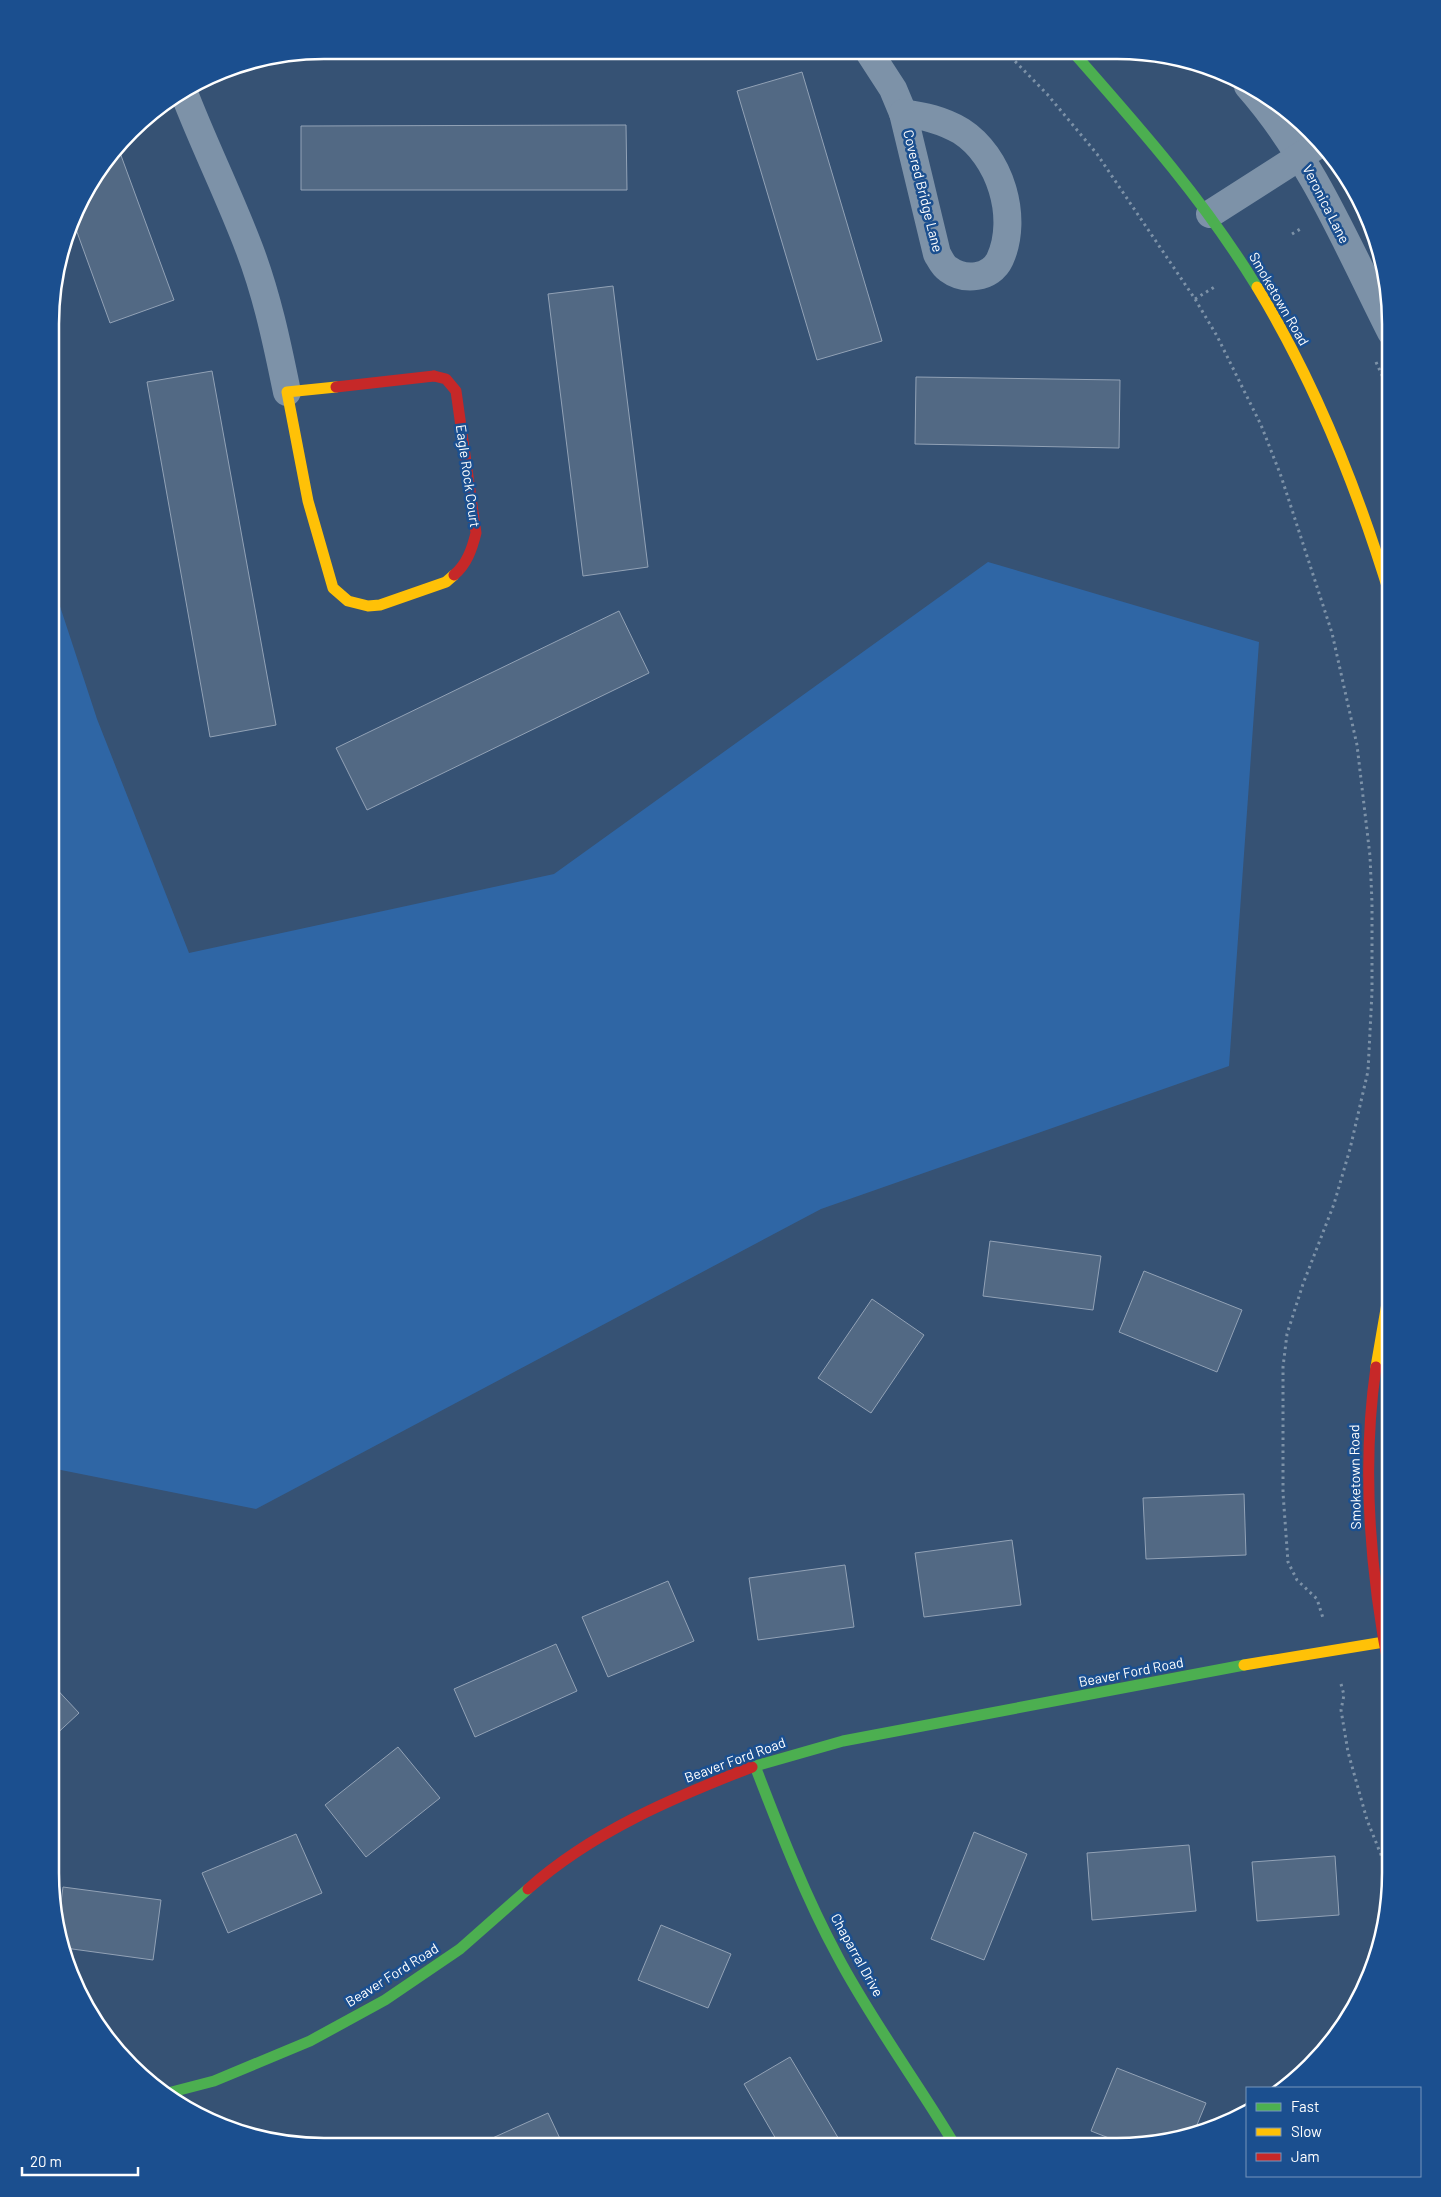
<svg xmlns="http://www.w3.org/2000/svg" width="1441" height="2197" font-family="Barlow,sans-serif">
<rect width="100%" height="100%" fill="#365274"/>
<path fill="#2f66a5" d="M988,562l271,80 -30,424 -408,143 -565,300 -205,-41 1,-886 45,137 92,234 365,-79z"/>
<g fill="#526984" stroke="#92a2b6">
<path d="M802,72l80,269 -65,19 -80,-269z"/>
<path d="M626,125l1,65h-326v-64z"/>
<path d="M119,150l55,150 -64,23 -37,-102 5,-19z"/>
<path d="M613,286l35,281 -65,9 -35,-282z"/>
<path d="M212,371l64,354 -66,12 -63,-355z"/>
<path d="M916,377l204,3 -1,68 -204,-4z"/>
<path d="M619,611l30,62 -282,137 -31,-62z"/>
<path d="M990,1241l111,15 -8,54 -110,-14z"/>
<path d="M1144,1271l98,39 -25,62 -98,-40z"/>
<path d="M872,1299l52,36 -53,78 -53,-35z"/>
<path d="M1244,1494l2,61 -100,4 -3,-61z"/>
<path d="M1012,1540l9,65 -97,12 -9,-64z"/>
<path d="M845,1565l9,62 -96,13 -9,-62z"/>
<path d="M668,1581l26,60 -86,36 -26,-60z"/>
<path d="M556,1644l21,47 -102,46 -21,-48z"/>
<path d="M50,1682l29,31 -29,27z"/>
<path d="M398,1747l42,51 -74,59 -41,-52z"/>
<path d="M974,1832l53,22 -43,106 -53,-21z"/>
<path d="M296,1834l26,59 -94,40 -26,-60z"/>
<path d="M1189,1845l7,66 -104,9 -5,-67z"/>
<path d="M1335,1856l4,59 -82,6 -5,-59z"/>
<path d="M63,1887l98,13 -8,60 -88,-12 -6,-31z"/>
<path d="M661,1925l70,29 -23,54 -70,-28z"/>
<path d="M790,2057l53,89h-63l-36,-62z"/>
<path d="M1117,2068l89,35 -12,29 -67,13 -36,-14z"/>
<path d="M548,2113l15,32h-86z"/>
</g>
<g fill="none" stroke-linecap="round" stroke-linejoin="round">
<g stroke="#7d92a8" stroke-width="3" stroke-dasharray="2.5 4" stroke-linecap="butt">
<path d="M1006,52l41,42 50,60 98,145 22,37 44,89 20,51 51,157 25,112 13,111 2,47v89l-4,79 -18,78 -16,55 -31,80 -16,50 -4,33v126l5,69 9,18 20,19 6,19"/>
<path d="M1292,234l10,-6"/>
<path d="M1195,299l21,-13"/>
<path d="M1376,362l15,33"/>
<path d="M1341,1684l3,11 -3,15 7,42 19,68 23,57"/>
</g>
<g stroke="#7d92a8" stroke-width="28">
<path d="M869,52l24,37 10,24"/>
<path d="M1248,86c63,71 100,161 143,246"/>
<path d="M184,93c20,52 45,102 65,155 18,47 28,95 38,144"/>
<path d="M903,113c21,3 39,7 58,18 39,25 58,86 39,128 -9,20 -36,22 -52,10 -5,-3 -8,-10 -11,-15z"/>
<path d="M1210,214l111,-71"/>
</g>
<g stroke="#4caf50" stroke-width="11">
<path d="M1073,52c67,76 131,148 184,235"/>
<path d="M755,1766c25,65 50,130 83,191 35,66 80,126 118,190"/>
<path d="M752,1767l91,-26 401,-76"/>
<path d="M164,2094l50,-13 96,-40 75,-41 75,-51 68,-60"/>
</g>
<g stroke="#ffc107" stroke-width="11">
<path d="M1257,287c59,97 101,203 134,312"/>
<path d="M336,387l-49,5 21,109 25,87 15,13 20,5 12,-1 66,-23 8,-7"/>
<path d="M1376,1367l15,-87"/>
<path d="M1244,1665l146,-24"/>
</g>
<g stroke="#c62828" stroke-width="11">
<path d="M434,376l12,3 10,12 20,142c-4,16 -9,31 -22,42"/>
<path d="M336,387l98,-11"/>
<path d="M1376,1367c-15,103 -6,206 14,307"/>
<path d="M528,1889c64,-57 144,-91 224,-122"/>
</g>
</g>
<g text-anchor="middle" stroke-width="5" stroke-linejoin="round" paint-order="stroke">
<g font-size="14" fill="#fff" stroke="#1b4f8f">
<text transform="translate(923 191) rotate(76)" y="5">Covered Bridge Lane</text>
<text transform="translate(1326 204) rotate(63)" y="5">Veronica Lane</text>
<text transform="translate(1279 299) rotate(60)" y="5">Smoketown Road</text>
<text transform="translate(468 476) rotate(82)" y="5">Eagle Rock Court</text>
<text transform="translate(1355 1477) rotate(-91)" y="5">Smoketown Road</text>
<text transform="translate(1131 1672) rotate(-11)" y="5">Beaver Ford Road</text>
<text transform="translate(735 1760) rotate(-20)" y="5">Beaver Ford Road</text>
<text transform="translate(857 1955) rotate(61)" y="5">Chaparral Drive</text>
<text transform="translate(392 1975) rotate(-32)" y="5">Beaver Ford Road</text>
</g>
</g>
<path d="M0 0H1441V2197H0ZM324 59H1117A265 265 0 0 1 1382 324V1873A265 265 0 0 1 1117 2138H324A265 265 0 0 1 59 1873V324A265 265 0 0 1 324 59Z" fill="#1b4f8f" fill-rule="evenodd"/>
<path fill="none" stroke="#fff" stroke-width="2.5" d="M324 59H1117A265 265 0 0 1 1382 324V1873A265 265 0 0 1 1117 2138H324A265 265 0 0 1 59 1873V324A265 265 0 0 1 324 59Z"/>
<rect x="1246" y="2087" width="175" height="90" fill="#1b4f8f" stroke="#7695bc"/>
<rect x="1256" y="2103" width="25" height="8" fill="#4caf50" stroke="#7695bc"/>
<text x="1291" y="2112" font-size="15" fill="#ffffff">Fast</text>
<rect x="1256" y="2128" width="25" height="8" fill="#ffc107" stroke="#7695bc"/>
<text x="1291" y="2137" font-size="15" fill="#ffffff">Slow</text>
<rect x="1256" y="2153" width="25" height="8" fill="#c62828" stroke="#7695bc"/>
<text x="1291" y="2162" font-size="15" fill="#ffffff">Jam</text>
<path d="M22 2167v8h116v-8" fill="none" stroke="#ffffff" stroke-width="2.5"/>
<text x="30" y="2167" font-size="15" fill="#ffffff" stroke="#1b4f8f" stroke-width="4" paint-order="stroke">20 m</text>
</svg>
